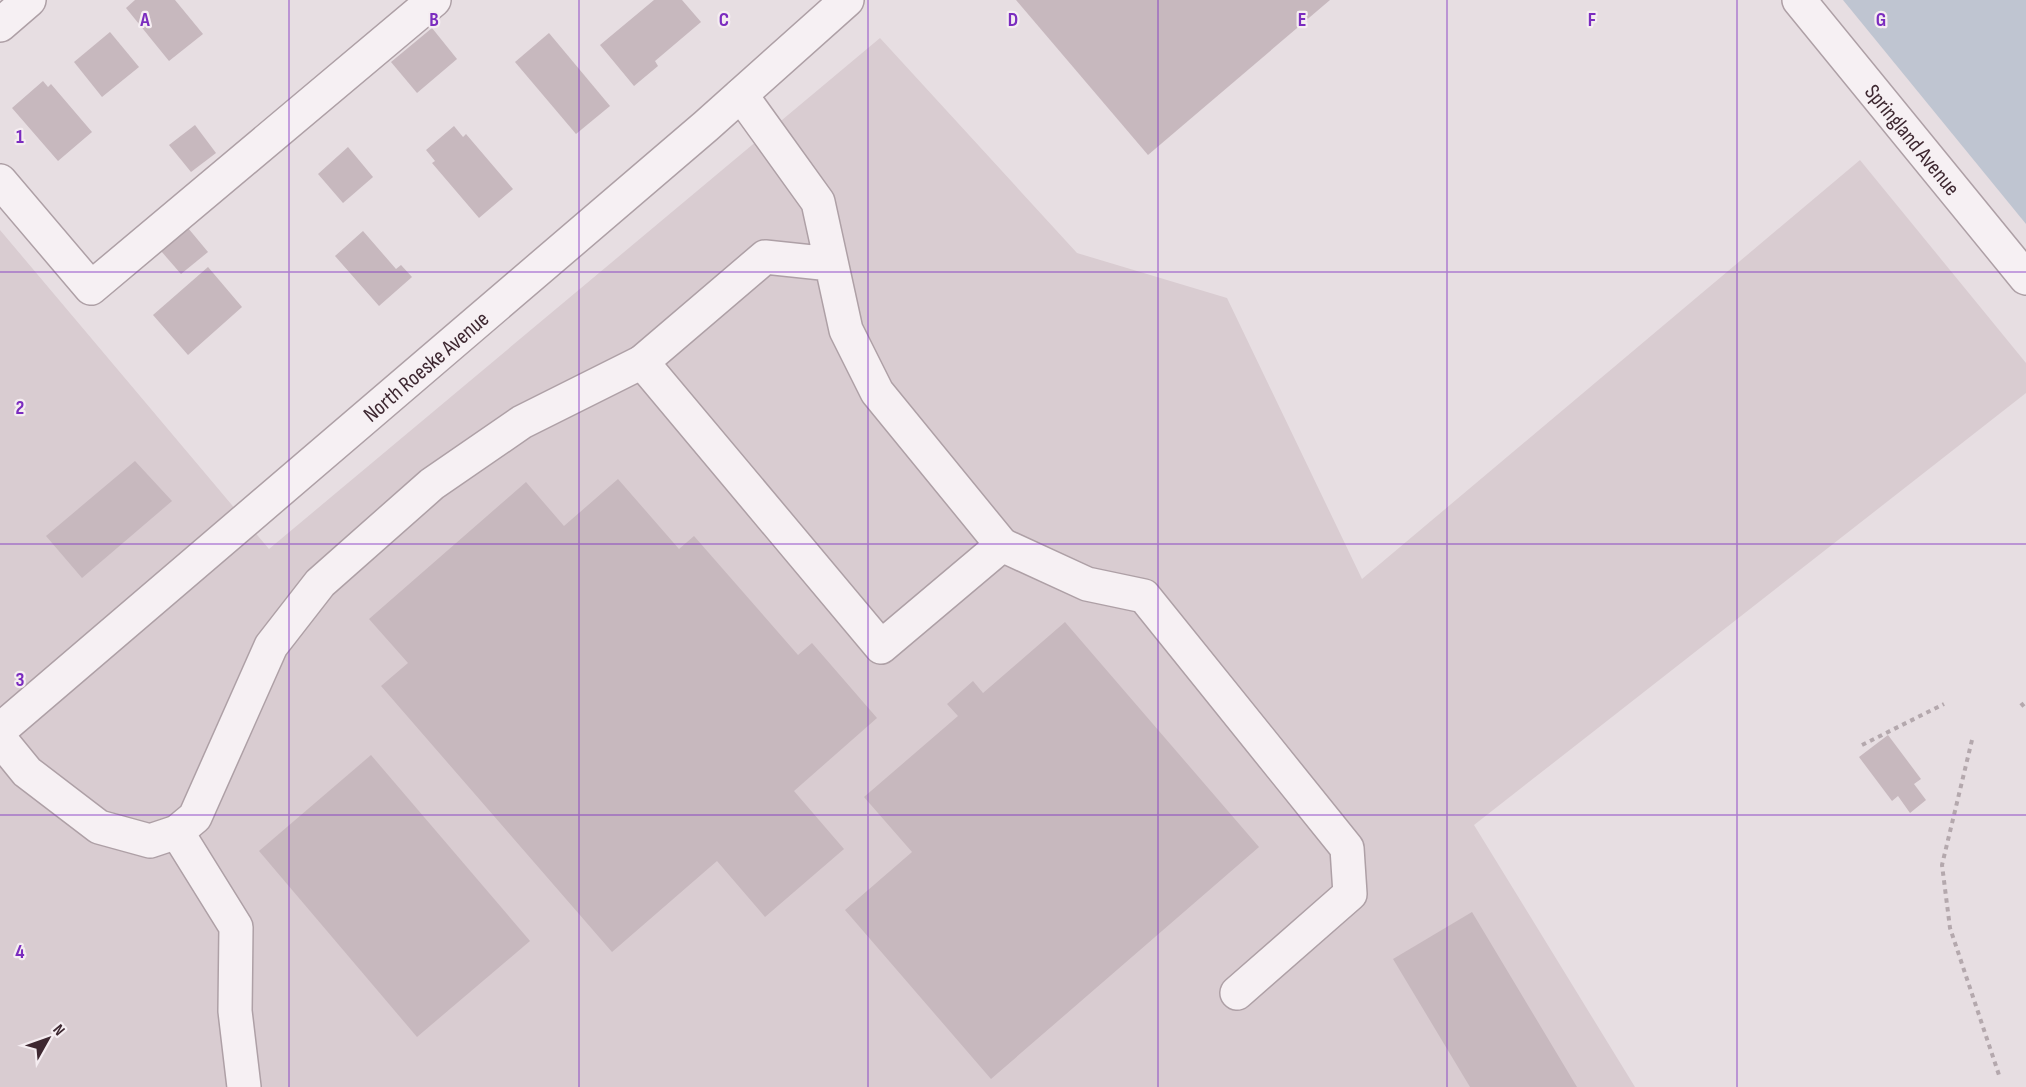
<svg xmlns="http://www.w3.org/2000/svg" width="2026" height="1087" font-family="'Sofia Sans Condensed',sans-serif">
<rect width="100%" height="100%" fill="#e7dee2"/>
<path fill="#d9ccd1" d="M880,38l197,215 150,45 135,281 498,-419 166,203v30l-552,432 161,262h-1635v-857l269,319z"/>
<path fill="#bfc5d1" d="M1843,0h183v224z"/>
<g fill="#c7b8be">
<path d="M135,0h40l28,34 -34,27 -43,-53z"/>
<path d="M654,0h28l19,22 -46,39 3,5 -24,20 -34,-41z"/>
<path d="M1016,0h314l-182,155z"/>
<path d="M432,28l25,31 -40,34 -26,-31z"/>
<path d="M110,32l29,35 -37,30 -28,-35z"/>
<path d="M549,33l61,73 -34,28 -61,-72z"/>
<path d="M43,81l5,6 3,-3 41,48 -34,29 -46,-53z"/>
<path d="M195,125l21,28 -25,19 -22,-27z"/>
<path d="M454,126l9,11 3,-3 47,55 -34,29 -47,-55 3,-2 -9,-11z"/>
<path d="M348,147l25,30 -30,26 -25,-29z"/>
<path d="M188,228l20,24 -27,22 -20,-23z"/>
<path d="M363,231l33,38 5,-4 11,12 -33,29 -44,-50z"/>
<path d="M208,267l34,40 -54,48 -35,-40z"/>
<path d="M135,461l37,40 -90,77 -36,-42z"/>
<path d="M618,479l61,70 15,-13 104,119 14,-12 65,75 -83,73 50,58 -79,68 -48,-56 -105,91 -231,-266 27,-23 -39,-44 157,-137 38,44z"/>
<path d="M1065,622l194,225 -268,232 -146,-169 67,-58 -48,-55 94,-81 -11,-12 26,-23 10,12z"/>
<path d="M1888,735l33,44 -7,5 12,16 -16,13 -12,-17 -6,5 -33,-44z"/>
<path d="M371,755l159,186 -113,96 -158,-186z"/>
<path d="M1472,912l105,175h-107l-77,-128z"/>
</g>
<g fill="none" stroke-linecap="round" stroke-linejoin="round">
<g stroke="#aea0a6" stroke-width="36">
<g id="minor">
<path id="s1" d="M1799,0l227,278"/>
<path d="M0,25l29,-25"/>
<path d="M741,95l77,107 28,128 31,62 125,153 -121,102 -239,-285 123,-105 66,7"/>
<path d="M0,181l91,107 343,-288"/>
<path d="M1002,545l85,39 57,12 203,252 3,46 -113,99"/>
<path id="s2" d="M0,730l706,-604 141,-126"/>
<path d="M0,739l27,33 72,55 51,14 27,-9 18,-15 76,-171 49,-63 112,-99 90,-62 120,-60"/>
<path d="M177,832l59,95 -1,84 9,76"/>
</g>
</g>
<g stroke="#b4a8ad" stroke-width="4" stroke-dasharray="4.5 4.5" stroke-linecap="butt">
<path d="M2021,703l5,6"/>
<path d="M1972,740l-30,125 8,63 50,150"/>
<path d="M1862,745l82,-41"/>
</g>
<use href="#minor" stroke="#f6f0f3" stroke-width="33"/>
</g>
<path fill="none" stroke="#7b2cbf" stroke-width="1.5" stroke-opacity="0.55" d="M289,0v1087M579,0v1087M868,0v1087M1158,0v1087M1447,0v1087M1737,0v1087M0,272h2026M0,544h2026M0,815h2026"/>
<g text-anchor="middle" stroke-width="4.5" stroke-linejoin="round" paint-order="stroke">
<g font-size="22" fill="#3e2831" stroke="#f5edf1">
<text dy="8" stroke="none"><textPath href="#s1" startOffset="180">Springland Avenue</textPath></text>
<text dy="8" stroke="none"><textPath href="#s2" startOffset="560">North Roeske Avenue</textPath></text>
</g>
</g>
<g font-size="20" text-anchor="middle" font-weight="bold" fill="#7b2cbf" stroke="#f5edf1" stroke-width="4.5" stroke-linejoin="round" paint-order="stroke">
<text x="145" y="26">A</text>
<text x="434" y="26">B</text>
<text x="724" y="26">C</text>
<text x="1013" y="26">D</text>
<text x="1302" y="26">E</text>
<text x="1592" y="26">F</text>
<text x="1881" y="26">G</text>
<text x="20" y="143">1</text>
<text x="20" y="414">2</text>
<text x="20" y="686">3</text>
<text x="20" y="958">4</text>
</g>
<g transform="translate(48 1039) rotate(50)" stroke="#f5edf1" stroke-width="4.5" paint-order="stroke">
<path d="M0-4.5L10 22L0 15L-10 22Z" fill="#3e2831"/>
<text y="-9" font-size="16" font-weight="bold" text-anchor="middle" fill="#3e2831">N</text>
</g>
</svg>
